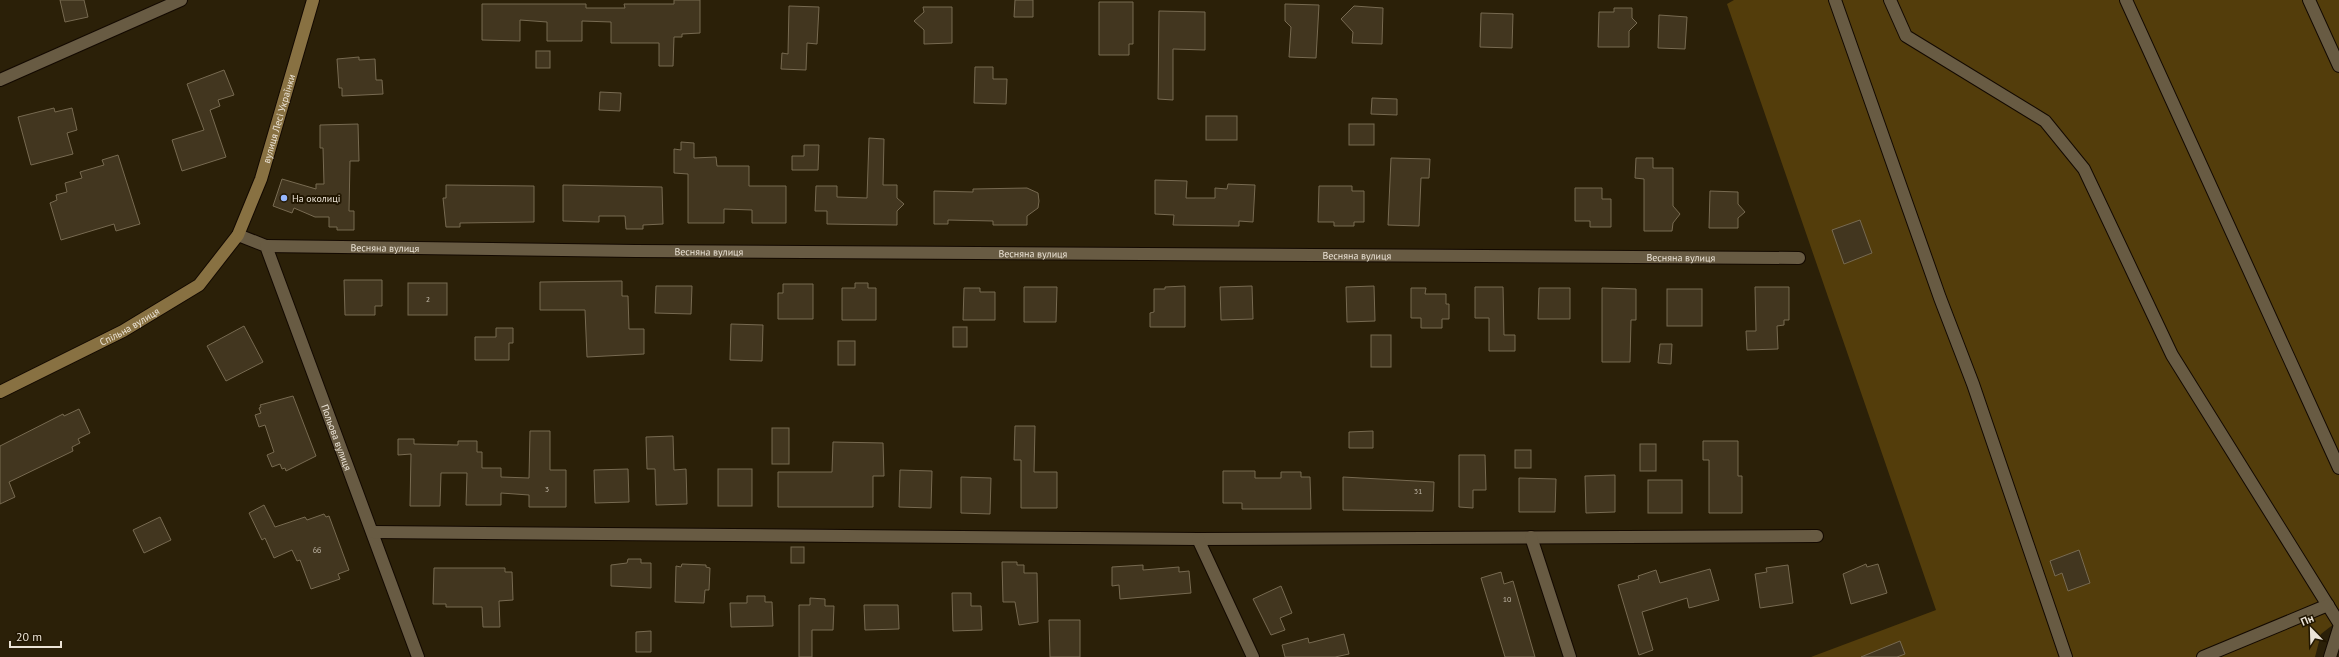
<svg xmlns="http://www.w3.org/2000/svg" width="2339" height="657" font-family="'PT Sans',sans-serif">
<rect width="100%" height="100%" fill="#2b2008"/>
<path fill="#533d0b" d="M1734,0h605v620l-18,14 -6,23h-504l125,-47 -209,-606z"/>
<g fill="#42361f" stroke="#776a51">
<path d="M60,0h24l4,17 -23,5z"/>
<path d="M674,0h26v33l-18,1v3h-8l-1,29h-14v-23h-48v-21l-29,-1v20h-35v-19l-27,-2v21l-38,-1v-36h104v4h39l-1,-4h50z"/>
<path d="M1015,0h18v17h-19z"/>
<path d="M1099,2h34v42h-4v11h-30z"/>
<path d="M1285,4l34,1 -3,53 -27,-1 2,-30 -6,-6z"/>
<path d="M789,6l30,1 -2,37 -10,-1 -1,27 -25,-1 1,-16 6,1z"/>
<path d="M1354,6l29,2 -1,36 -30,-1 1,-11 -12,-13z"/>
<path d="M923,7h29v36l-28,1v-14l-10,-9 10,-9z"/>
<path d="M1614,8h18v10l5,5 -8,8v16h-31l1,-35h15z"/>
<path d="M1159,11l46,1v38l-32,-1v51l-15,-1z"/>
<path d="M1481,13l32,1 -1,34 -32,-1z"/>
<path d="M1659,15l28,2 -2,32 -27,-1z"/>
<rect x="536" y="51" width="14" height="17"/>
<path d="M359,57v3l16,-1 1,21h6l1,14 -41,2v-8h-3l-2,-29z"/>
<path d="M975,67h18v12h14l-1,25 -32,-1z"/>
<path d="M224,70l10,25 -16,5 2,6 -10,4 16,47 -44,14 -10,-31 32,-10 -17,-46z"/>
<path d="M600,92l21,1 -1,18 -21,-1z"/>
<path d="M1372,98l25,1v16l-26,-1z"/>
<path d="M54,108l1,4 17,-4 5,22 -10,3 6,21 -42,11 -13,-48z"/>
<rect x="1206" y="116" width="31" height="24"/>
<path d="M358,124l1,37h-9l-1,50h5v19h-17v-3h-8v-10h-14l-21,-9 -2,5 -19,-7 9,-27 34,10v-5h8l-1,-36h-3v-23z"/>
<rect x="1349" y="124" width="25" height="21"/>
<path d="M869,138l15,1 -1,46h14v13l7,6 -7,7v14l-70,-1v-13h-12l1,-25h21v11l30,1z"/>
<path d="M681,142l13,1v15l22,-1 1,9h32v20h37v37h-34v-13l-28,-1v14h-36v-49l-14,-1v-24l7,1z"/>
<path d="M804,145h15l-1,25h-26v-14h12z"/>
<path d="M118,155l22,69 -24,7 -2,-7 -53,16 -11,-37 7,-3 -1,-5 11,-3 -2,-9 17,-5 -2,-6 24,-7 -2,-5z"/>
<path d="M1391,158l39,1 -1,19h-8l-2,48 -31,-1z"/>
<path d="M1636,158h17v10h20v38l7,8 -7,9 -1,8h-28v-52l-9,-1z"/>
<path d="M1155,180l32,1 -1,17h29v-10l12,1 1,-5 27,1 -2,37 -14,-1v5l-66,-1 1,-10 -19,-1z"/>
<path d="M446,185l88,1v36l-74,1v4h-14l-3,-29h3z"/>
<path d="M563,185l99,2 1,37 -20,1v4h-17l-1,-13h-26v6l-36,-1z"/>
<path d="M1319,186h33v5h12v31h-10v4h-20v-4h-16z"/>
<path d="M1027,188l11,5 1,8 -1,7 -11,8v9h-34v-4l-45,-1v4h-14v-33l39,1v-3z"/>
<path d="M1575,188h27v11h9v28h-21v-6h-15z"/>
<path d="M1710,191l28,1v12l7,8 -7,6v10h-29z"/>
<path d="M1860,220l12,33 -28,11 -12,-34z"/>
<path d="M344,280h38v26h-7v9h-30z"/>
<path d="M622,281v15h6l1,33h15v25l-57,3 -2,-47h-45v-28z"/>
<rect x="408" y="283" width="39" height="32"/>
<path d="M855,283h13v5h8v32h-34v-32h13z"/>
<path d="M783,284h30v35h-35v-26h5z"/>
<path d="M656,286h36l-1,28 -36,-1z"/>
<path d="M1185,286v41h-35v-14l4,-1v-23h11v-2z"/>
<path d="M1252,286l1,33 -32,1 -1,-33z"/>
<path d="M1374,286l1,35 -28,1 -1,-35z"/>
<path d="M1024,287h33l-1,35h-32z"/>
<path d="M1475,287h28l1,48h11v16h-26v-33h-14z"/>
<path d="M1755,287h34v33h-5v5l-7,1 1,23 -31,1 -1,-19h10z"/>
<path d="M964,288h16v4h15v28h-32z"/>
<path d="M1411,288h15l-1,6h21v10h3v15h-7v9h-21v-10h-10z"/>
<path d="M1539,288h31v31h-32z"/>
<path d="M1602,288l34,1v31h-5l-1,42h-28z"/>
<rect x="1667" y="289" width="35" height="37"/>
<path d="M731,324l32,1 -1,36 -32,-1z"/>
<path d="M244,326l19,36 -37,19 -19,-35z"/>
<rect x="953" y="327" width="14" height="20"/>
<path d="M496,328h17v15h-4v17h-34v-23h21z"/>
<rect x="1371" y="335" width="20" height="32"/>
<rect x="838" y="341" width="17" height="24"/>
<path d="M1660,344h12l-1,20 -13,-1z"/>
<path d="M293,396l23,60 -30,15 -1,-3 -3,1 -2,-5 -8,3 -5,-12 7,-3 -9,-27 -6,2 -4,-12 6,-2 -2,-5 2,-1 -1,-2z"/>
<path d="M79,409l11,24 -12,6 2,4 -8,4 1,4 -64,31 6,15 -15,7v-58l63,-32 1,2z"/>
<path d="M1015,426h20l-1,46h23v36h-36v-48h-7z"/>
<rect x="772" y="428" width="17" height="36"/>
<path d="M530,431h20v39h16v37h-37v-12l-28,-2v12h-35l1,-32h-26l-1,33h-30l1,-52 -13,1v-16h16v5l44,1v-4h19v11h5v16h19v9l28,1z"/>
<path d="M1373,431v17h-24v-16z"/>
<path d="M673,436l1,34 12,-1 1,35 -31,1 -1,-36h-8l-1,-32z"/>
<path d="M1703,441h35v35h4v37h-33v-53h-6z"/>
<path d="M833,442l50,1 1,33h-11v31h-95v-35h54z"/>
<rect x="1640" y="444" width="16" height="27"/>
<rect x="1515" y="450" width="16" height="18"/>
<path d="M1459,455h26l1,35h-13v18l-14,-1z"/>
<path d="M628,469l1,33 -34,1 -1,-33z"/>
<rect x="718" y="469" width="34" height="37"/>
<path d="M900,470l32,1 -1,37 -32,-1z"/>
<path d="M1223,471h32v7h26v-6h20v5h9l1,32h-69v-6h-19z"/>
<path d="M1615,475v37l-29,1 -1,-37z"/>
<path d="M961,477l30,1 -1,36 -29,-1z"/>
<path d="M1343,477l91,5 -1,29 -90,-1z"/>
<path d="M1519,478l37,1 -1,33h-36z"/>
<rect x="1648" y="480" width="34" height="33"/>
<path d="M264,505l11,22 30,-10 2,3 17,-6 2,3 3,-1 20,54 -11,4 2,5 -29,10 -11,-29 -3,1 -5,-11 -18,8 -9,-20 -3,2 -13,-27z"/>
<path d="M160,517l11,23 -27,13 -11,-23z"/>
<rect x="791" y="547" width="13" height="16"/>
<path d="M2079,550l11,33 -22,8 -6,-18 -7,3 -5,-15z"/>
<path d="M628,559h13v4h10v25l-40,-2v-21l16,-2z"/>
<path d="M1002,562h15v3h7v8h13l1,49 -19,3 -4,-23h-12z"/>
<path d="M682,564l24,1v2l4,1 -1,22h-4l-1,13 -29,-1 1,-36 5,1z"/>
<path d="M1866,564l1,3 11,-3 9,29 -36,11 -8,-30z"/>
<path d="M1143,565v5l36,-3v5l10,-1 2,22 -71,6 -1,-14 -7,1v-19z"/>
<path d="M1788,565l5,38 -33,5 -5,-34 12,-2 -1,-4z"/>
<path d="M434,568h71v4h7l1,28 -14,1 1,26h-17l-1,-20h-36v-3h-13z"/>
<path d="M1710,569l9,31 -30,8 -2,-10 -45,14 11,38 -14,5 -21,-70 21,-6 -1,-3 18,-6 4,13z"/>
<path d="M1501,572l3,12 9,-3 22,76h-30l-24,-79z"/>
<path d="M1281,586l11,27 -12,5 5,12 -14,5 -18,-36z"/>
<path d="M952,593h19v13h10l1,24 -29,1z"/>
<path d="M747,596h18v6h7l1,24 -42,1 -1,-24h17z"/>
<path d="M810,598l15,1v7h9l-1,24h-21v27h-13v-52h11z"/>
<path d="M864,605h34l1,24 -34,1z"/>
<path d="M1049,620h31v37h-30z"/>
<path d="M651,631v21h-15v-20z"/>
<path d="M1344,634l5,20 -14,3h-50l-3,-12 26,-7 1,5z"/>
<path d="M1900,641l5,13 -8,3h-36z"/>
</g>
<g fill="none" stroke-linecap="round" stroke-linejoin="round">
<g stroke="#130900" stroke-width="14">
<g id="street">
<path d="M1835,0l105,298 33,86 93,273"/>
<path d="M1890,0l16,36 139,85 39,48 88,186 167,268"/>
<path d="M2126,0l213,468"/>
<path d="M2309,0l30,66"/>
<path d="M0,80l181,-80"/>
<path id="s1" d="M238,235l28,11 152,411"/>
<path id="s2" d="M266,246l369,5 1164,7"/>
<path d="M373,532l825,7 619,-3"/>
<path d="M1531,537l39,120"/>
<path d="M1198,539l55,118"/>
<path d="M2203,657l125,-52"/>
<path d="M2330,657l9,-29"/>
</g>
</g>
<g stroke="#130900" stroke-width="14">
<g id="secondary">
<path id="s3" d="M0,392l123,-61 76,-46 39,-50 23,-56 52,-179"/>
</g>
</g>
<use href="#street" stroke="#685b43" stroke-width="12"/>
<use href="#secondary" stroke="#887142" stroke-width="12"/>
</g>
<circle fill="#96b6fd" stroke="#211601" stroke-width="1.5" cx="284" cy="198" r="4"/>
<g text-anchor="middle" stroke-width="4" stroke-linejoin="round" paint-order="stroke">
<g font-size="8" fill="#c1b8a8">
<text x="428" y="302">2</text>
<text x="547" y="492">3</text>
<text x="1418" y="494">31</text>
<text x="317" y="553">6б</text>
<text x="1507" y="602">10</text>
</g>
<g font-size="10" fill="#ebe3d6" stroke="#211601">
<text dy="4" stroke="none"><textPath href="#s3" startOffset="413">вулиця Лесі Українки</textPath></text>
<text dy="4" stroke="none"><textPath href="#s2" startOffset="119">Весняна вулиця</textPath></text>
<text dy="4" stroke="none"><textPath href="#s2" startOffset="443">Весняна вулиця</textPath></text>
<text dy="4" stroke="none"><textPath href="#s2" startOffset="767">Весняна вулиця</textPath></text>
<text dy="4" stroke="none"><textPath href="#s2" startOffset="1091">Весняна вулиця</textPath></text>
<text dy="4" stroke="none"><textPath href="#s2" startOffset="1415">Весняна вулиця</textPath></text>
<text dy="4" stroke="none"><textPath href="#s3" startOffset="145">Спільна вулиця</textPath></text>
<text dy="4" stroke="none"><textPath href="#s1" startOffset="234">Польова вулиця</textPath></text>
</g>
<g font-size="10" fill="#ebe3d6" stroke="#211601" text-anchor="start">
<text x="292" y="202">На околиці</text>
</g>
</g>
<g transform="translate(2311 629) rotate(337)" stroke="#211601" stroke-width="3" paint-order="stroke">
<path d="M0-3L7 15L0 10L-7 15Z" fill="#ebe3d6"/>
<text y="-6" font-size="11" font-weight="bold" text-anchor="middle" fill="#ebe3d6">Пн</text>
</g>
<path d="M10 641v6h51v-6" fill="none" stroke="#ebe3d6" stroke-width="2"/>
<text x="16" y="641" font-size="12" fill="#ebe3d6" stroke="#211601" stroke-width="3" paint-order="stroke">20 m</text>
</svg>
